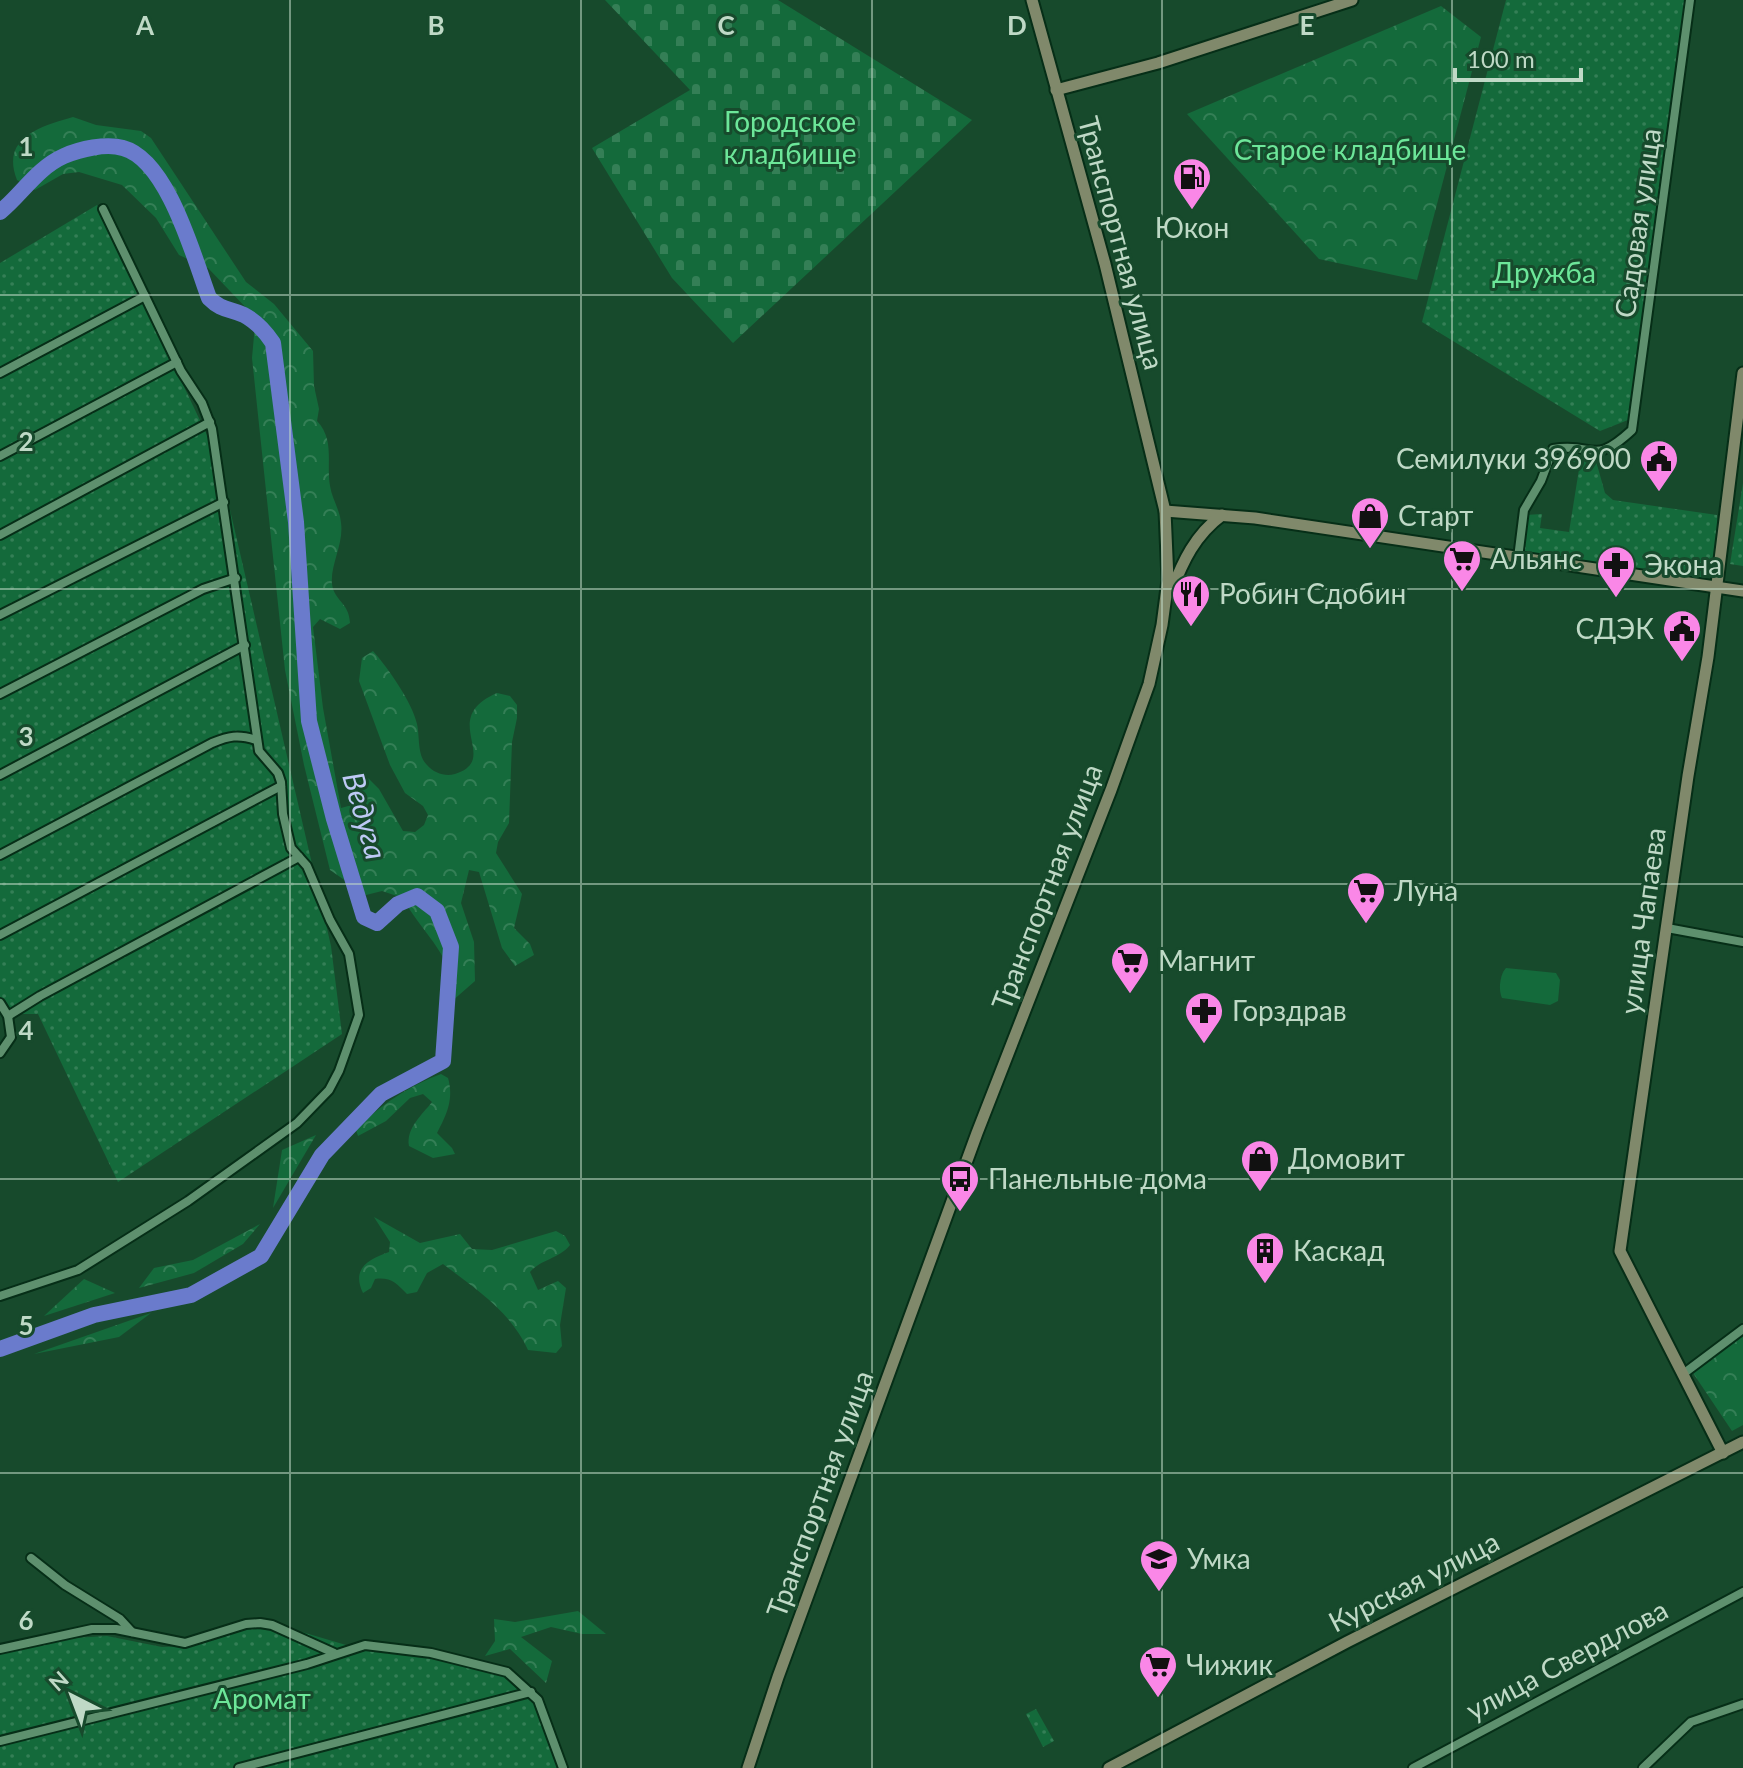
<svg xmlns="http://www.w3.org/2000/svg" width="1743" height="1768" font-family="Lato,sans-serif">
<defs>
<pattern id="forest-crowns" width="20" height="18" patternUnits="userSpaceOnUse" patternTransform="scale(2)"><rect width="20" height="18" fill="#146a3b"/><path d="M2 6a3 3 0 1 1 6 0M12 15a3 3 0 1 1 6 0" fill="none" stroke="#347f56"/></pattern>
<pattern id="cemetery-stones" width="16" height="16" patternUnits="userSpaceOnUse" patternTransform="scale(2)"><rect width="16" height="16" fill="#146a3b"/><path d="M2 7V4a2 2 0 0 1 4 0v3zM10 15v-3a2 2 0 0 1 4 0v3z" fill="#347f56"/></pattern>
<pattern id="park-dots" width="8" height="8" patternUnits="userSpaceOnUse" patternTransform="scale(2)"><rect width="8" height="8" fill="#146a3b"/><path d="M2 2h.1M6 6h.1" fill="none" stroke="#347f56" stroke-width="1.8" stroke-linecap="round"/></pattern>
</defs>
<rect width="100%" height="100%" fill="#174a2c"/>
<path fill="#146a3b" d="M1506,968l50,5 4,7 -2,21 -8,4 -48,-7c-4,-8 -2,-24 4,-30z"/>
<g fill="url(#forest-crowns)">
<path d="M1441,6l40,31 -64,243 -98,-21 -132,-145z"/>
<path d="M73,117l23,8 45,6 10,7 95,144 28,22 39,47 1,35 5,23 -2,12c18,19 9,42 13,65 2,13 10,24 11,37 3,20 -11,42 -9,61 2,17 17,18 18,39l-10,6 -20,-10 -7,8 10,81 18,100 11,-3 5,-11 4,-23 18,18 24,42 12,1 9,-7 4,-10 -5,-9 -18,-13 -15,-28 -31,-84 3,-23 11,-7c15,17 39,51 44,73 3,14 0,31 10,41 7,8 18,12 28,9 47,-15 -18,-55 42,-81l13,3 7,9v13l-5,24 -3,81 -11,19 -2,11 26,41 -8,34 16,16 4,11 -19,11 -13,-18 -23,-76 -10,-2 -8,33 13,39 1,39 -24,21c9,-42 -31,-70 -48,-104l-21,-7 -16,4 -36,-25 -26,-105 -19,-95 -33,-312 3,-33 -3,-11 -44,-46 -29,-13 -23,-37 -34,-33 -43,-13 -16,2 -28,16 -18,-10c-17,-43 25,-54 56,-63z"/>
<path d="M441,1074l7,4c6,21 -1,36 -11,55l15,15 3,6 -22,4 -24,-12c-3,-18 13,-31 23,-44l-9,-8 -13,4 -24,23 -28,15 -2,-6c22,-24 55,-45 85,-56z"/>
<path d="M316,1135l-43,73 9,-58z"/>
<path d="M374,1217l46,26 40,-9 12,15 20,1 64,-19 9,5 5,9c-11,14 -29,14 -40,27l8,18 20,-9 8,7 -6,37 2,21 -6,7 -28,-3c-17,-38 -52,-61 -85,-86l-16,9 -10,19 -10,2c-11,-11 -16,-17 -32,-15l-4,9 -8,5c-12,-25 6,-34 26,-41l1,-10z"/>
<path d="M260,1224l-17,20 -49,29 -55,15 15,-20 39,-8z"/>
<path d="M84,1279l31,14 -71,23z"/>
<path d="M151,1313l-32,24 -85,17z"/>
<path d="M1743,1335v90l-11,6 -39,-58z"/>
<path d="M578,1611l28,23h-24l-31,-7 -30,10 31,24 -6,22 -36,-34 -25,7 10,-15 -1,-22 21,3z"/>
</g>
<path fill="url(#cemetery-stones)" d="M605,0h173l194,120 -239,223 -61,-65 -80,-130 98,-58z"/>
<g fill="url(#park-dots)">
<path d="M1506,0h179l-57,420 -28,11 -178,-109z"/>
<path d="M97,205l121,253 113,488 11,88 -224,148 -80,-168h-38v-751z"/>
<path d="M1567,447l27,7 11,39 8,7 104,15c2,18 -1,58 -19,65l-171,-27 -6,-5 4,-33 17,-1 -2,14 29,4 11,-69 -18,-4 1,-7z"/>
<path d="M1743,483v83l-13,-2z"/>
<path d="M245,1628l57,4 44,13 82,10 75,19 31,28 23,60v6h-557v-115l57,-14 50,-3 55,11 24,-1z"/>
<path d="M1036,1709l18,32 -11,6 -17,-33z"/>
</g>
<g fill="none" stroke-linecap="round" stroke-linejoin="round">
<path stroke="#6a7bcc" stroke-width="16" d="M0,212c22,-18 37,-44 64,-56 16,-7 42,-13 59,-8 45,12 71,110 86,150 13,13 20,10 35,17 13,7 21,16 29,28l23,179 13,199 25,98 30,98 13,6 21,-19 19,-8 20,15 14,36 -8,114 -62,33 -59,61 -61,101 -70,39 -97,20 -94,34"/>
<g stroke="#062e17" stroke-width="12">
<g id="street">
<path d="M0,373l145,-77"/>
<path d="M0,456l177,-94"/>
<path d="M0,535l210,-113"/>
<path d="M1518,558l6,-48 17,-29 12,-32c43,-7 39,18 79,-19l58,-430"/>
<path d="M0,615l224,-113"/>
<path d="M0,694l203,-105 33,-11"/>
<path d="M0,775l245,-130"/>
<path d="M0,855l212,-112c17,-7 26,-9 44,-3"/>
<path d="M1667,928l76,14"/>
<path d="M0,935l281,-149"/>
<path d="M0,1003l8,13 3,21 -11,16"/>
<path d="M8,1016l32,-20 259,-139"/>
<path d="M0,1296l78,-26 110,-69 109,-78 32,-33 10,-19 20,-56 -10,-61 -19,-34 -23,-54 -16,-18 -8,-34 -2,-32 -3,-9 -19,-22 -47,-322 -10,-26 -21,-32 -78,-162"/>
<path d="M1683,1374l60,-45"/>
<path d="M31,1558l34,27 55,34 12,13"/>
<path d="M0,1649l92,-20h24l69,14 61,-19 14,-1 12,2 62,28"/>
<path d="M0,1741l307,-77 58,-19 66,8 76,19 31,28 25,68"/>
<path d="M239,1768l292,-76"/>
<path d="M1413,1768l330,-176"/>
<path d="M1643,1768l48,-46 52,-18"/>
</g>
</g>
<g stroke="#062e17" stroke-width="15">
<g id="secondary">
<path d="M1056,90l102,-27 194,-63"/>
<path d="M1165,511l90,7 488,73"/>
<path d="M1171,592c12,-31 24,-57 51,-77"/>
<path d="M1723,1453l-103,-202 68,-475 20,-119 35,-284"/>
<path d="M748,1768l30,-91 199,-544 134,-343 38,-106 13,-59 6,-45 -3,-69 -60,-247 -73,-264"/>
<path d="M1109,1768l238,-126 396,-200"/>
</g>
</g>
<use href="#street" stroke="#5e906e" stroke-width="8"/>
<use href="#secondary" stroke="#80896b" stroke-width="11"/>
</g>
<path fill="none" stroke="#bfd9c6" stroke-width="2" stroke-opacity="0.55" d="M290,0v1768M581,0v1768M872,0v1768M1162,0v1768M1452,0v1768M0,295h1743M0,589h1743M0,884h1743M0,1179h1743M0,1473h1743"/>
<defs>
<g id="fuel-pin" transform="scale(2)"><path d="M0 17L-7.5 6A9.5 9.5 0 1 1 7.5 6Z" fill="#fa87e7" stroke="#174a2c"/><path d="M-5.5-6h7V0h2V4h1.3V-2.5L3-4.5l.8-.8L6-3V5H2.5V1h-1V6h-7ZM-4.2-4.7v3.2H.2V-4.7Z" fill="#111"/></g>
<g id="civic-pin" transform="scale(2)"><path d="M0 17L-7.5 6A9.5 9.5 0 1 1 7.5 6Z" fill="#fa87e7" stroke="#174a2c"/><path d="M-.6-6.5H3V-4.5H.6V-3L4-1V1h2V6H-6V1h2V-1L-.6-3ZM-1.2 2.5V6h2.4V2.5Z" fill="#111"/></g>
<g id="shop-pin" transform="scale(2)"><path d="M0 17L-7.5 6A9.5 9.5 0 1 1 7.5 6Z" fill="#fa87e7" stroke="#174a2c"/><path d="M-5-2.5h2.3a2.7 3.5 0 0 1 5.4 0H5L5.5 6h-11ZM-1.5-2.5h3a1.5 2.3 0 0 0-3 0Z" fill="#111"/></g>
<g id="supermarket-pin" transform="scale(2)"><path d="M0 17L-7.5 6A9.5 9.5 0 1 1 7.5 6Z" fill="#fa87e7" stroke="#174a2c"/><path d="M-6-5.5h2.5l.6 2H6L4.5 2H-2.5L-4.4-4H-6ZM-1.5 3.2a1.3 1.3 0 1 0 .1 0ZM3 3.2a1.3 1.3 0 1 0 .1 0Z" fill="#111"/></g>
<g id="pharmacy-pin" transform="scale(2)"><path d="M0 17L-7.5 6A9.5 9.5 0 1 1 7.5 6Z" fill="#fa87e7" stroke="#174a2c"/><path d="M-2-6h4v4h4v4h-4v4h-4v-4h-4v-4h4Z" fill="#111"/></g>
<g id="restaurant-pin" transform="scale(2)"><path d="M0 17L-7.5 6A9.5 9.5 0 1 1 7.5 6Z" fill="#fa87e7" stroke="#174a2c"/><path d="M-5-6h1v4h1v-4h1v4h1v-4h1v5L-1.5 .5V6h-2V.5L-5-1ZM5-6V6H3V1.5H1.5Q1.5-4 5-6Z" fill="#111"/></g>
<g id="bus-pin" transform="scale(2)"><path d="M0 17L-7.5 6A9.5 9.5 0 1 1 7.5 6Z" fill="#fa87e7" stroke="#174a2c"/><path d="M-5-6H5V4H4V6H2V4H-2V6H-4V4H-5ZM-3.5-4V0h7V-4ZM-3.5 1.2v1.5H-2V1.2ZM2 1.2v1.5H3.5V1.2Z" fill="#111"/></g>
<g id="building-pin" transform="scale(2)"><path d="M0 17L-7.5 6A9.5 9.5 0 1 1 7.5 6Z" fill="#fa87e7" stroke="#174a2c"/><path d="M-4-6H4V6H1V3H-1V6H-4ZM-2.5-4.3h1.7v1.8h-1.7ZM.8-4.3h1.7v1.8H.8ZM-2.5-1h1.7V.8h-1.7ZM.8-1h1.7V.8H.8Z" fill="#111"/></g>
<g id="school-pin" transform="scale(2)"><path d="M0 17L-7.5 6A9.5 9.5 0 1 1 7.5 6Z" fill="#fa87e7" stroke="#174a2c"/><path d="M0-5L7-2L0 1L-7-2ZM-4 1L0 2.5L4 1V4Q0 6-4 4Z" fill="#111"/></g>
</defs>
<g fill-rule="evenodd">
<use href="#fuel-pin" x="1192" y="177"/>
<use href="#civic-pin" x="1659" y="459"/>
<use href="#shop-pin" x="1370" y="516"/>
<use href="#supermarket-pin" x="1462" y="559"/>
<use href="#pharmacy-pin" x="1616" y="565"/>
<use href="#restaurant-pin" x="1191" y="594"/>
<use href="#civic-pin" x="1682" y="629"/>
<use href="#supermarket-pin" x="1366" y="891"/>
<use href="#supermarket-pin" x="1130" y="961"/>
<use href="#pharmacy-pin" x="1204" y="1011"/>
<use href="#shop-pin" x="1260" y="1159"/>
<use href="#bus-pin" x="960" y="1179"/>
<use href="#building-pin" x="1265" y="1251"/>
<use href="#school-pin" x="1159" y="1559"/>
<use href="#supermarket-pin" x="1158" y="1665"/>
</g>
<g text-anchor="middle" stroke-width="6" stroke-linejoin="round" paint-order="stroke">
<g font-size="28" fill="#6ce699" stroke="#174a2c">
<text x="790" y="132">Городское<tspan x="790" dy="32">кладбище</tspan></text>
<text x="1350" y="160">Старое кладбище</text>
<text x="1544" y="283">Дружба</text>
<text x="262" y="1709">Аромат</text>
</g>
<g font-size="28" fill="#bfd9c6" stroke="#174a2c">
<text transform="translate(1638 223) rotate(-82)" y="10">Садовая улица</text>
<text transform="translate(1121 243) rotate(75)" y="10">Транспортная улица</text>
<text transform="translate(1047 887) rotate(-69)" y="10">Транспортная улица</text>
<text transform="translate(1643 921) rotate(-82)" y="10">улица Чапаева</text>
<text transform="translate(820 1494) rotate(-70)" y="10">Транспортная улица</text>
<text transform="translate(1414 1582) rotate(-27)" y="10">Курская улица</text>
<text transform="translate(1567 1660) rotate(-28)" y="10">улица Свердлова</text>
</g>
<g font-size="28" fill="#bfd9c6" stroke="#174a2c" text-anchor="start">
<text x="1192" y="238" text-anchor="middle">Юкон</text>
<text x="1631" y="469" text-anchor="end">Семилуки 396900</text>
<text x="1398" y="526">Старт</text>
<text x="1490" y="569">Альянс</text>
<text x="1644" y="575">Экона</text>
<text x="1219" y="604">Робин Сдобин</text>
<text x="1654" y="639" text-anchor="end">СДЭК</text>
<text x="1394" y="901">Луна</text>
<text x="1158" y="971">Магнит</text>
<text x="1232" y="1021">Горздрав</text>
<text x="1288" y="1169">Домовит</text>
<text x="988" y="1189">Панельные дома</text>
<text x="1293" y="1261">Каскад</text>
<text x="1187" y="1569">Умка</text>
<text x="1186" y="1675">Чижик</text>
</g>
<g font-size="30" font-style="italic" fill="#bec9f5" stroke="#174a2c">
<text transform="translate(364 816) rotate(74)" y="10">Ведуга</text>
</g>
</g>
<g font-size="26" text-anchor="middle" font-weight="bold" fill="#bfd9c6" stroke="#174a2c" stroke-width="6" stroke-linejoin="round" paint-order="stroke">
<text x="145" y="35">A</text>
<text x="436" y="35">B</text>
<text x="726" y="35">C</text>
<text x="1017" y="35">D</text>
<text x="1307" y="35">E</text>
<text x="26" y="156">1</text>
<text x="26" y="451">2</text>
<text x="26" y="746">3</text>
<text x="26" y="1040">4</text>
<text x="26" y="1335">5</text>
<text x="26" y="1630">6</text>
</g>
<g transform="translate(72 1696) rotate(318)" stroke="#174a2c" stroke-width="6" paint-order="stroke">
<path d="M0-6L14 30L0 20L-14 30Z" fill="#bfd9c6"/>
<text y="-12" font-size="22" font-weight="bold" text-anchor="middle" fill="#bfd9c6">N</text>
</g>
<path d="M1455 68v12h126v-12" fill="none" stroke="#bfd9c6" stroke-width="4"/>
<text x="1467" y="68" font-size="24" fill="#bfd9c6" stroke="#174a2c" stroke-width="6" paint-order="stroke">100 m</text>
</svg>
